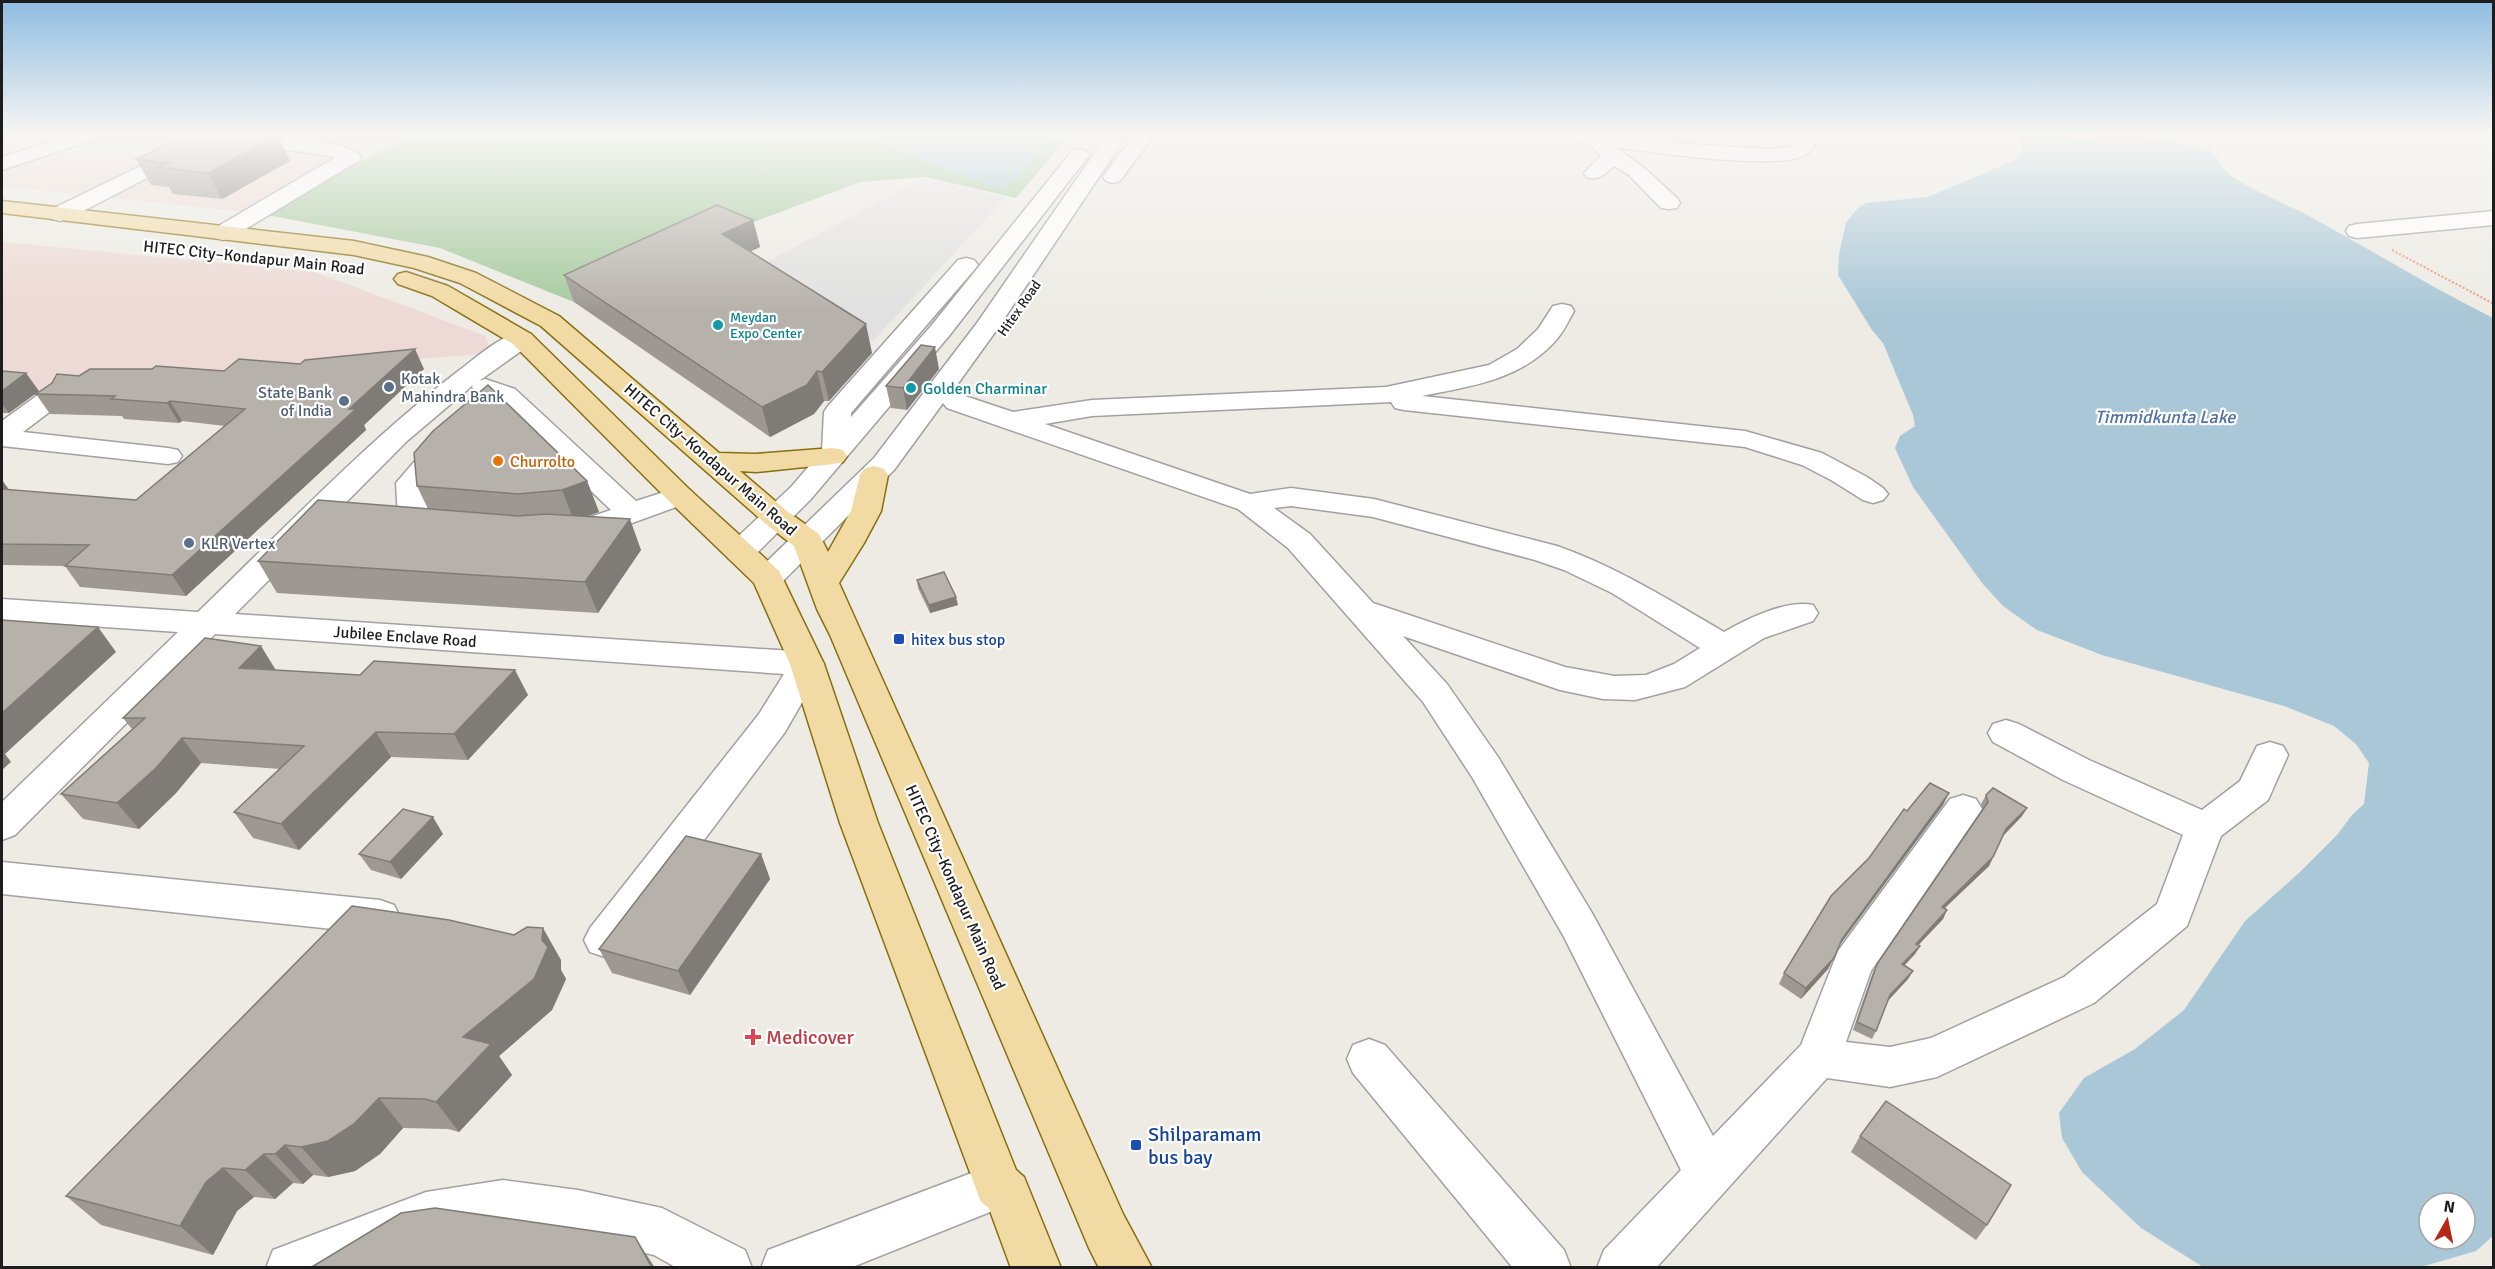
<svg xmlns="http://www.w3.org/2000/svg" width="2495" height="1269" font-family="Signika,sans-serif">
<rect width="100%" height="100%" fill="#edebe4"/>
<g fill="#edd9d5">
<path d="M109,135h301l-148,79 -260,-28v-15z"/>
<path d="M2,242l313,30 170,64 7,17 -490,40z"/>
</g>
<path fill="#a4c99d" d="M410,135h660l-54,63 -91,-21 -65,5 -159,60 -127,60 -134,-54 -178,-34z"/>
<path fill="#e1e1e1" d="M922,179l84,18 -133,144 -114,-75z"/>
<g fill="#a9c7d7" fill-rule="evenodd">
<path d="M855,135h181l23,1 -56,54z"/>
<path d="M2020,135h43l24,5 12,-4 59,1 52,13c9,7 11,19 23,27 27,18 60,29 89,46 57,32 113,66 171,95l1,917 -18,16 -55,16h-218l-62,-39 -59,-56 -20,-34 -3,-25 25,-35 51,-29 49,-39 61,-89 55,-49 37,-37 15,-20 12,-11 5,-41 -13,-19 -22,-18 -50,-20 -182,-51 -65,-25 -34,-24 -21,-23 -69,-96 -18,-39 5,-12 15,-10 -2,-11 -30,-72 -11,-13 -34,-55 1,-21 7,-31 11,-14 9,-6 62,-6 87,-37 7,-7zM2429,1203h36v36h-36z"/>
</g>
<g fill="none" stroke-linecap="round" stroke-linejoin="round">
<g stroke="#a1a1a1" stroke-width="3">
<g id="minor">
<path d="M70,135h28l-3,4 -93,31v-13z"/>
<path d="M243,135c24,1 105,3 118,22l-3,4 -127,77 -8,2 -8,-2 -3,-5 3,-5 121,-71 -39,-6 -60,-5 -7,-2 -3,-4 3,-4z"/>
<path d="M1107,135h20l-129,193 -49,68 7,-2 9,2 48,16 79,-12 294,-13 103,-22 28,-16 21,-20 15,-23 9,-2 9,2 3,5c-5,9 -10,20 -17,28 -35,41 -86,47 -135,57l323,35 77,22 45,24 16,11 5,6 -5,6 -10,3 -10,-3 -32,-20 -29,-15 -57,-18 -341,-37 -9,-2 -4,-6 -299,14 -47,8 205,70 41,-6 83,11 183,47c60,21 112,54 167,86 22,-13 64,-33 89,-27l5,8 -5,8 -49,17 -79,49 -50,13 -32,-1 -43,-9 -157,-54 44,48 51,73 94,156 121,223 88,-91 37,-94 112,-152 13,-4 13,4 6,10 -111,162 -25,71 44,5 41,-9 133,-61 93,-73 26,-69 -120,-55 -70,-38 -5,-9 5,-9 13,-4 13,4 70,36 113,50 38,-29 17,-35 13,-4 13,4 5,9 -20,45 -47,36 -34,90 -93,77 -157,74 -47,10 -63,-9 -171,190h-59l7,-18 77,-80 -117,-233 -92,-160 -49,-75 -135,-154 -50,-39 -291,-101 -4,-5 -49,67 -115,115 -11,3 -11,-3 -5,-7 5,-7 117,-113 103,-135zM1291,506l82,11 162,43 29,10 48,23 88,55 -26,16 -28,11 -32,1 -49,-9 -192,-64 -63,-69 -36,-26z"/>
<path d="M1134,135h20l-34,46 -7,2 -7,-2 -3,-4z"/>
<path d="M1562,135h45l66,8 94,6 23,-2 6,-5 3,-7h20c-4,9 -7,17 -16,21 -30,14 -152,-4 -188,-9l28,20 34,31 3,5 -3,5 -8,1 -8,-1 -32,-33 -15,-9c-9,8 -15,15 -27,11l-3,-4 17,-17 -11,-12 -25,-5z"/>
<path d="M184,145l7,2 3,4 -3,4 -123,64 -8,2 -8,-2 -3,-5 3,-5z"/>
<path d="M1079,149l7,2 3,4 -3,4 -137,177 -138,163 -60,60 -11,3 -11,-3 -4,-7 4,-7 62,-58 31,-36 2,-39 4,-6 130,-146 8,-2 8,2 4,5 -4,5 -123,143v4l80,-91 141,-175z"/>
<path d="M2494,211v14l-137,13 -8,-2 -3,-5 3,-5 8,-2z"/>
<path d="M522,331l9,3 4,5 -4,5 -52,37 6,-2 30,10 121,112 44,-14 10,3 5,6 -5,6 -102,37 -11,2 -11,-2 -4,-7 4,-7 45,-15 -106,-101 -59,51 -21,24 3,32 2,4 23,3 4,7 -4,7 -11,2 -32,-4 -12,-18 -2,-34 30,-35 61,-51 -11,-4 -4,-6 1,-2 -66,56 -172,173 572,38 12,4 5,8 -39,68 -165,220 -15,5 -15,-5 -6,-12 6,-12 169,-214 25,-40 -569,-40 -200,201 -13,5v-38l176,-170 -176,-12v-21l196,13c85,-82 166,-168 259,-240 19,-14 41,-35 65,-41z"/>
<path d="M55,387l9,2 4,6 -4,6 -41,31 145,16 10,2 4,6 -4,6 -10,2 -166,-18v-25l44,-32z"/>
<path d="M2,862l378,38 14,5 6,12 -6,12 -14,5 -378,-40z"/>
<path d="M1369,1039l16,6 179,205 7,18h-58l-160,-195 -6,-14 6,-14z"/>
<path d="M998,1163l17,7 7,16 -7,16 -165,66h-89l7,-18z"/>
<path d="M503,1180l75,10 84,18 83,42 7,18h-75l-23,-13 -76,-17 -75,-10 -77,12 -70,28h-90l7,-18 153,-58z"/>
</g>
</g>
<g stroke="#886f0f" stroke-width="3">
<g id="major">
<path d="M2,201l352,40 74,16 48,16 83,43 160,137 37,1 77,-6 10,2 4,6 -4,6 -10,2 -77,8 -16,-1 48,41 31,22 9,18 23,-41 9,-36 4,-6 10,-3 10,3 4,6 -7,36 -17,32 -25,40 284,631 29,54h-53l-10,-20 -259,-613 -13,-26 -23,-63 -28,-22 -225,-198 -81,-43 -46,-15 -60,-13 -352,-42z"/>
<path d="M406,272l42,14 83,48 159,156 89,81 45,93 54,159 138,347 8,7 37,91h-50l-22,-60 -8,-6 -141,-379 -50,-159 -36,-81 -84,-81 -157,-158 -81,-48 -34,-12 -4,-5 4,-5z"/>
</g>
</g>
<path stroke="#ec9177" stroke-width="2" stroke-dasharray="2 2" stroke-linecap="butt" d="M2392,250l102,54"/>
<use href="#minor" fill="#fff" fill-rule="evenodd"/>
<use href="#major" fill="#f2daa4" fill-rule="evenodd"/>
</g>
<g fill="#9d9892">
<path d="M136,159l154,2 -68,38 -49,-5 -4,-7 -18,-2z"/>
<path d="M753,220l7,27 -9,4 121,102 -43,48h-5l-10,13 -44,23 -196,-135 -10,-27z"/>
<path d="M300,364l124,5 -60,56 2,5 -180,166 -106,-9 -15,-21 -63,-1v-85l6,10 128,10 89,-74 -43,-5 -3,2 -55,-4 -2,-3 -72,-2 -14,-20 43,-18 145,-5z"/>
<path d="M939,369l-32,41 -16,-2 -5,-22z"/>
<path d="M2,371l37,20 -30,22h-7z"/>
<path d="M587,481l12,31 -12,4 54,34 -43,63 -321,-20 -19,-32 170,-52 -11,-23z"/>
<path d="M917,580l41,25 -28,8 -12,-25z"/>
<path d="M277,671l251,24 -60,65 -77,-3 -92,93 -46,-12 -19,-26 46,-43 -79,-6 -25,30 -37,36 -56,-10 -22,-25 71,-65 -9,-11z"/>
<path d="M1949,793l-6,12 -105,142 -10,22 -27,30 -22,-15 5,-11 123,-162z"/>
<path d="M1986,795l41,13 -5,8 -19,20 -14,30 -45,43 3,1 -4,9 -25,26 2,1 -5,8 -11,12 4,13 -20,21 -12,31 -4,8 -19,-9 20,-58 4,-8 106,-155 -2,-5z"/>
<path d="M443,834l-42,45 -30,-9 -12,-16z"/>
<path d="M761,854l9,25 -80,116 -78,-22 -13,-24z"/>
<path d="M561,960v10l5,9 -14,31 -53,46 13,19 -53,57 -11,-3 -45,-1 -23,26 -25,17 -27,6 -15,-2 -10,9 -10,-1 -18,16 -21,-2 -17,14 -24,44 -112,-30 -35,-29z"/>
<path d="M1860,1136l127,89 -11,15 -125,-88z"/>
</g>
<g fill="#7f7c77">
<path d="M278,135l12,26 -68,38 -14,-26z"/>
<path d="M753,220l7,27 -30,14 -8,-27z"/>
<path d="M866,324l6,29 -43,48 -7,-29z"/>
<path d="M935,347l4,22 -32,41 -4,-22z"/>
<path d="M415,349l9,20 -60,56 2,5 -180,166 -14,-21 177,-166z"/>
<path d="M817,371l7,30 -10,13 -44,23 -8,-30z"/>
<path d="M26,373l13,18 -30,22 -7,-9v-13z"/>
<path d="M170,401l12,20 -3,2 -12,-20z"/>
<path d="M2,480l14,19 -14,8z"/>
<path d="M587,481l12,31 -25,9 -12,-31z"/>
<path d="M630,519l11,31 -43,63 -13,-31z"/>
<path d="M956,597l2,8 -28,8 -1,-8z"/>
<path d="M98,627l18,25 -111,102 6,8 -9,8v-57z"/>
<path d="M261,646l16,26 -38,-4z"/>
<path d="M515,670l13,25 -60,65 -14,-26z"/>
<path d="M376,732l15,25 -92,93 -18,-26z"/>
<path d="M182,738l19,25 -25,30 -37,36 -22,-26z"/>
<path d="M1949,793l-6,12 -107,145 6,-11z"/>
<path d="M2027,808l-5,8 -21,22 5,-9z"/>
<path d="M433,817l10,17 -42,45 -11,-17z"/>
<path d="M761,854l9,25 -80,116 -12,-24z"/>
<path d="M1993,857l-4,9 -52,49 5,-8z"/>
<path d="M1947,910l-4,9 -31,33 4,-8z"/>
<path d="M543,928l18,32v10l5,9 -14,31 -53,46 13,19 -53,57 -23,-30 27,-65 79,-97z"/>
<path d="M1920,946l-5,8 -17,18 4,-8z"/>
<path d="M1834,958l-6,11 -27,30 5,-11z"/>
<path d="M1913,971l-5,8 -22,24 4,-8z"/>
<path d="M379,1098l24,30 -23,26 -25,17 -27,6 -27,-30z"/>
<path d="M285,1145l28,30 -10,9 -28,-30z"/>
<path d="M264,1154l29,29 -18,16 -30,-29z"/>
<path d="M223,1168l31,29 -17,14 -24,44 -33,-29 26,-44z"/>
<path d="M635,1237l20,31h-3z"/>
</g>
<g fill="#b6b1aa" stroke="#7f7c77" stroke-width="1.5">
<path d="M186,135h92l-70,38 -49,-6 9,-4 -32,-4z"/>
<path d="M717,205l36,15 -31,14 144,90 -44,48 -5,-1 -10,14 -45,22 -198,-132z"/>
<path d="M921,345l14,2 -32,41 -17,-2z"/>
<path d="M415,349l-66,60h7l-184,166 -107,-9 24,-21 -87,-1v-55l134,11 109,-91 -75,-8 -3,2 -56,-4 4,-3 -79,-2 16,-11 5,-9 22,2 11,-7h62l4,-3 68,5 15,-12 61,5 5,-4z"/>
<path d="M2,371l24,2 -24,18z"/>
<path d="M488,385l99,96 -25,9 -44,4 -101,-8 -3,-33 19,-22z"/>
<path d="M318,500l200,16 28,-2 84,5 -45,63 -327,-21z"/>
<path d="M944,572l12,25 -27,8 -12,-25z"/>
<path d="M2,620l96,7 -96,86z"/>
<path d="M205,638l56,8 -22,22 121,7 14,-14 141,9 -61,64 -78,-2 -95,92 -47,-12 70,-66 -122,-8 -26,30 -39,35 -56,-9 84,-76h-22z"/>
<path d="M1930,783l19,10 -107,146 -8,19 -28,30 -22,-15 47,-77 38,-38 35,-49 3,2z"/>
<path d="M1993,788l34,20 -21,21 -13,28 -51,50 5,3 -31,34 4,2 -18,18 11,7 -23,24 -14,36 -19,-9 20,-58 111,-162 -2,-7z"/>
<path d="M403,809l30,8 -43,45 -31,-8z"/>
<path d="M686,836l75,18 -83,117 -79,-22z"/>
<path d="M352,906l97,14 65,15 13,-8 16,1 -1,12 6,7 -14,32 -71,58 28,7 -55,58 -11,-3 -46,-1 -25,26 -26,17 -27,6 -16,-2 -10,9h-11l-19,16 -22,-2 -17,14 -26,44 -114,-30z"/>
<path d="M1886,1101l125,84 -24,40 -127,-89z"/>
<path d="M435,1208l200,29 17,31h-342l91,-55z"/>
</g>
<linearGradient id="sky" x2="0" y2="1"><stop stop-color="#8fbce1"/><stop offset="0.43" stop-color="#f7f6f3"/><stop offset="1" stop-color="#f7f6f3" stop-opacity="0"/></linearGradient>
<rect width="2495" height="312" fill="url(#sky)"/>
<g fill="#0f9aa8" stroke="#fff" stroke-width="2">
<circle cx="718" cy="325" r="6"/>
<circle cx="911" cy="388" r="6"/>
</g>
<g fill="#5c6f8a" stroke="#fff" stroke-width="2">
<circle cx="389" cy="387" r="6"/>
<circle cx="344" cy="401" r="6"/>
<circle cx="189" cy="543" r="6"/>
</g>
<circle fill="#e8710a" stroke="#fff" stroke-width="2" cx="498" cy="461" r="6"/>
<g fill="#1a4fb4" stroke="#fff" stroke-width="2">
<rect x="893" y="633" width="12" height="12" rx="3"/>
<rect x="1130" y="1139" width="12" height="12" rx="3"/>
</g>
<path fill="#e0444e" stroke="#fff" stroke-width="2" d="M750 1028h6v6h6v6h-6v6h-6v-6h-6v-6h6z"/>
<g text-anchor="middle" stroke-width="4.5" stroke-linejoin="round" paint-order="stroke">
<g font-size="14" fill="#1d1d1d" stroke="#fff">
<text transform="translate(1019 308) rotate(-55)" y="5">Hitex Road</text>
</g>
<g font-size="14" fill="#0d838f" stroke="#fff" text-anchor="start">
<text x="730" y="322">Meydan<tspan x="730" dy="16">Expo Center</tspan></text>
</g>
<g font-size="16" fill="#1d1d1d" stroke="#fff">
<text transform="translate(254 257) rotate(6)" y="6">HITEC City–Kondapur Main Road</text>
<text transform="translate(711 459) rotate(41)" y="6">HITEC City–Kondapur Main Road</text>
<text transform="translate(405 636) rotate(4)" y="6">Jubilee Enclave Road</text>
<text transform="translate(956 887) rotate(66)" y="6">HITEC City–Kondapur Main Road</text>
</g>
<g font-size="16" fill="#4e5e75" stroke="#fff" text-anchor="start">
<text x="401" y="384">Kotak<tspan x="401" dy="18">Mahindra Bank</tspan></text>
<text x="332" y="398" text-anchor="end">State Bank<tspan x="332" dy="18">of India</tspan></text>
<text x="201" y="549">KLR Vertex</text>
</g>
<g font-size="16" fill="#0d838f" stroke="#fff" text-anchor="start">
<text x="923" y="394">Golden Charminar</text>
</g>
<g font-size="16" fill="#c56008" stroke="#fff" text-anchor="start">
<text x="510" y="467">Churrolto</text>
</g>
<g font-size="16" fill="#164399" stroke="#fff" text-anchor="start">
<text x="911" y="645">hitex bus stop</text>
</g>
<g font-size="18" font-style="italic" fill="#5371a3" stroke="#fff">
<text x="2165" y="423">Timmidkunta Lake</text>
</g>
<g font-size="20" fill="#be3a42" stroke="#fff" text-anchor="start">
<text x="766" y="1044">Medicover</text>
</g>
<g font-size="20" fill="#164399" stroke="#fff" text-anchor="start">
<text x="1148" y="1141">Shilparamam<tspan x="1148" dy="23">bus bay</tspan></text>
</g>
</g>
<rect width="2495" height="1269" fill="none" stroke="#1d1d1d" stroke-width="6"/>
<g transform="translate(2447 1221) rotate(9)"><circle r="28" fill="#ffffff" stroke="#a5a5a5" stroke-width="1.5"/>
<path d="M0-4.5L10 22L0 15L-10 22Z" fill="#b72814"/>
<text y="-9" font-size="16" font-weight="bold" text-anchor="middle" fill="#1d1d1d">N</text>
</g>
</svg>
